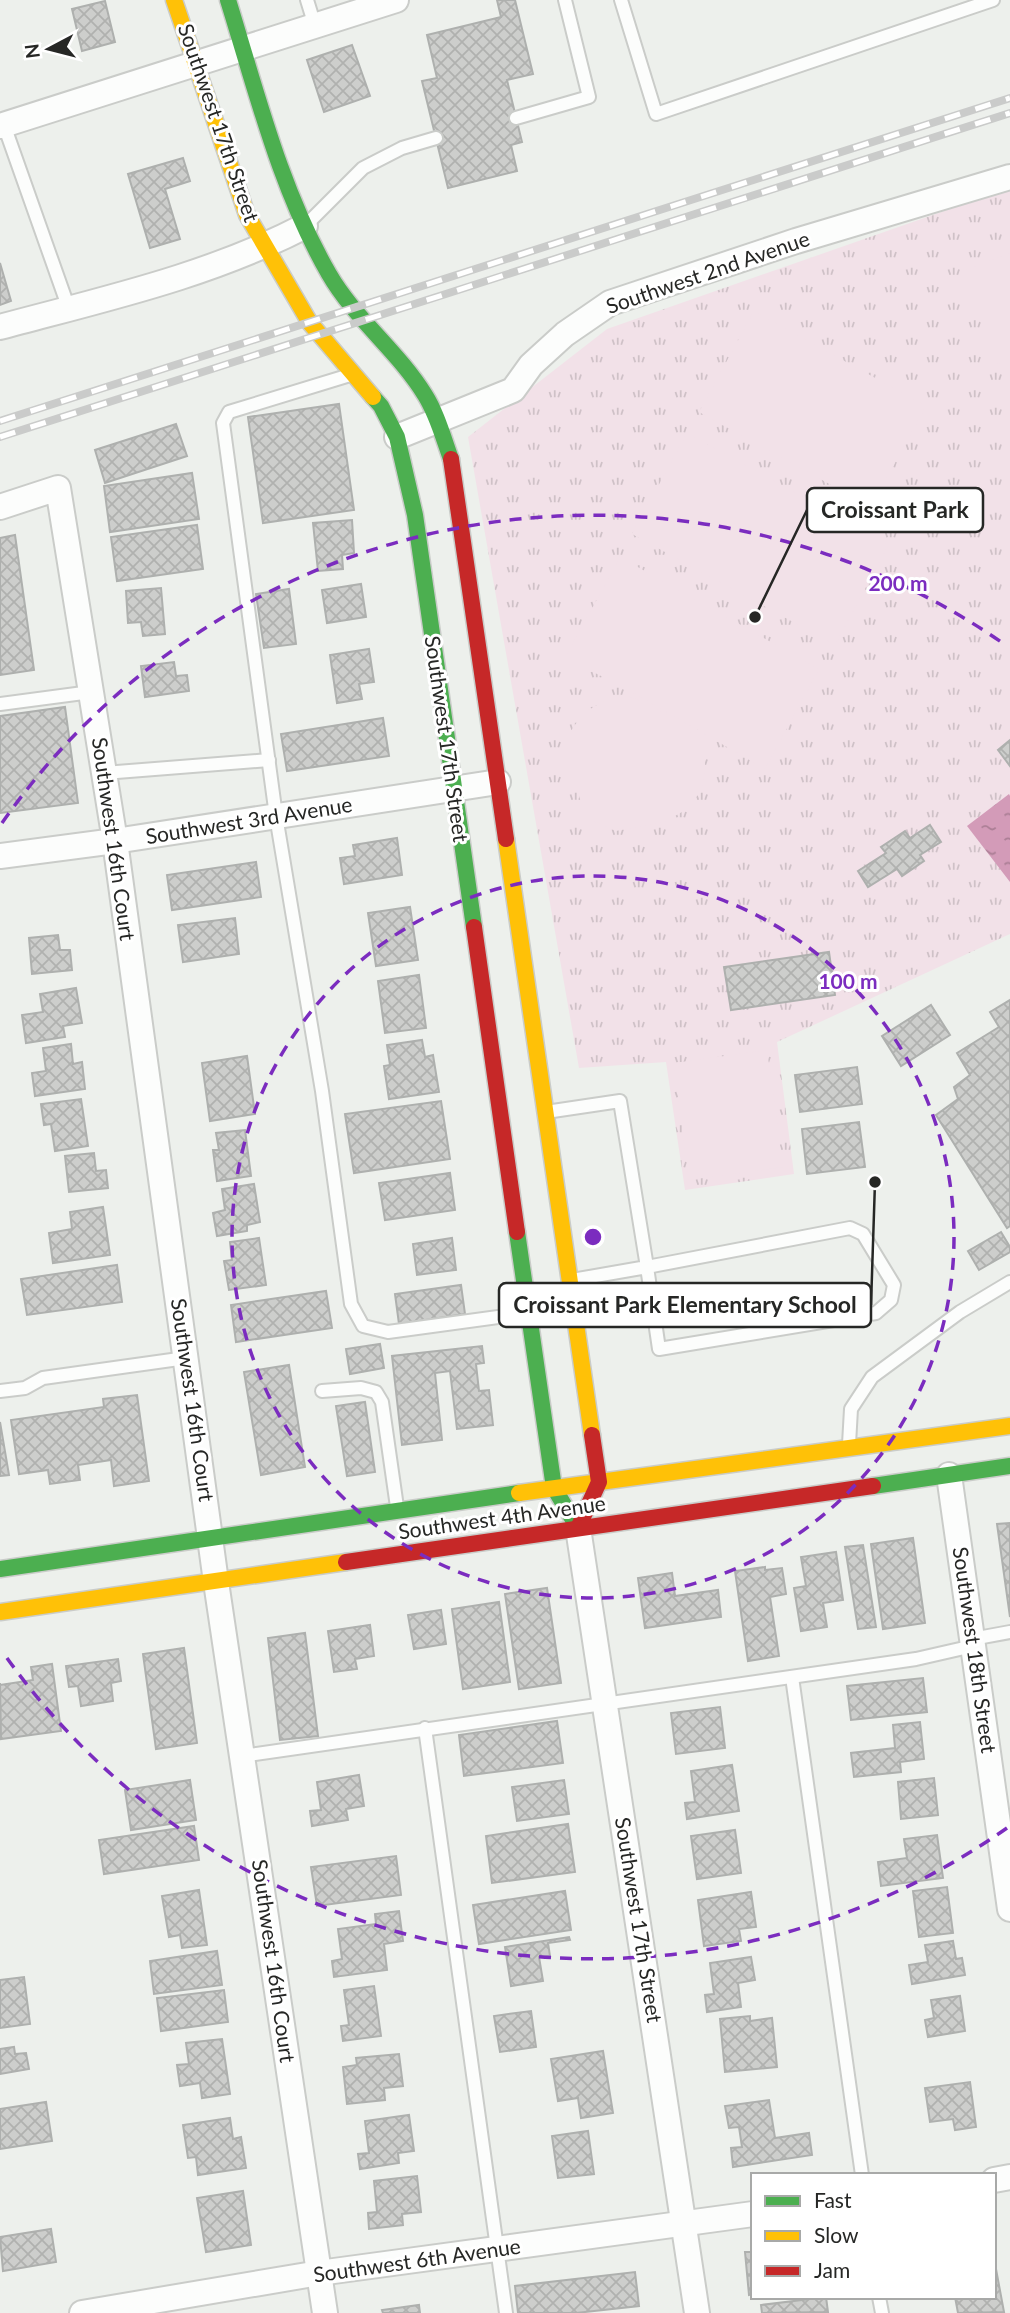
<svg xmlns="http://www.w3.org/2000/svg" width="1010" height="2313" font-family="Lato,sans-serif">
<defs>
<pattern id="park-tufts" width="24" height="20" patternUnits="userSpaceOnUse" patternTransform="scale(1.75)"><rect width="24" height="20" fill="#f2e1e8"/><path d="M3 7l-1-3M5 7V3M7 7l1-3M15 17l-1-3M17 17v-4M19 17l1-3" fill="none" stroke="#cfc1c7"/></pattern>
<pattern id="water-ripples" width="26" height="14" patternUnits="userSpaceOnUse" patternTransform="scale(1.75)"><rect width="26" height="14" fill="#d39bb8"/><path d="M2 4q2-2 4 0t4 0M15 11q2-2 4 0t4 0" fill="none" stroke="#ab7e95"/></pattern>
<pattern id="building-cross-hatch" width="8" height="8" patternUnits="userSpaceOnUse" patternTransform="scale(1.75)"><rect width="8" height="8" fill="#cdcecc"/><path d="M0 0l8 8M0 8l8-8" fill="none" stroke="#b0b1af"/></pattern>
</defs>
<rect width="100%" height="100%" fill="#edf0ec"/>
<path fill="url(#park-tufts)" d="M1010,188v746l-233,108 17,132 -109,16 -19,-128 -87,6 -111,-631 139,-108z"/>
<g fill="#f2e1e8">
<path d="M1010,253v106l-13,5 -36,-92z"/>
<path d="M754,311l172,95 -55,101 -172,-95z"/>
<path d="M687,433l202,111 -54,101 -203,-111z"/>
<path d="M620,557l199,112 -54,100 -140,-81 -60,-30z"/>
<path d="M625,695c31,10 57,29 80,50v23l-4,24 -19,20 -16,9 -50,10 -23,-10 -11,-15 -17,-59 8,-20 14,-16 18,-11z"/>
<path d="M767,1050l16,117 -94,13 -15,-117z"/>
</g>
<path fill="url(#water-ripples)" d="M1009,794l1,2v86l-43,-56z"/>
<g fill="url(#building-cross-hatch)" stroke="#aeb0ae" stroke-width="2">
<path d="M497,0h18l18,74 -26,6 15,62 -11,3 6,26 -69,17 -26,-107 15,-3 -10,-43 74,-18z"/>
<path d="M105,1l10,41 -33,9 -10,-42z"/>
<path d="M352,45l18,51 -46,16 -17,-52z"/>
<path d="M183,158l7,23 -25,8 15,50 -30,9 -22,-74z"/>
<path d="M0,263l11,38 -11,4z"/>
<path d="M339,404l15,106 -91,13 -15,-106z"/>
<path d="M176,424l11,32 -82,27 -10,-33z"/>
<path d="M192,473l7,46 -89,13 -6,-46z"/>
<path d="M352,520l2,33 -12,2 1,14 -25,2 -5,-48z"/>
<path d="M197,525l6,44 -86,12 -6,-44z"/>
<path d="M15,535l19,135 -34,5v-137z"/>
<path d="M361,584l5,33 -39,6 -5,-33z"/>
<path d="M161,588l4,46 -22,2 -2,-14 -13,1 -2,-32z"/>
<path d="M289,589l7,55 -32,4 -8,-54z"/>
<path d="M369,649l5,33 -15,2 3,15 -25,4 -7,-48z"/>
<path d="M174,662l2,14 11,-1 2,16 -44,6 -4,-31z"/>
<path d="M65,707l13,96 -78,10v-97z"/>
<path d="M383,718l6,38 -102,15 -6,-37z"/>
<path d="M1010,740v26l-12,-16z"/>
<path d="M930,825l11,17 -21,13 4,6 -22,15 -5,-7 -29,18 -10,-16 28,-18 -5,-6 24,-16 5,7z"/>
<path d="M397,838l5,37 -58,9 -4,-26 15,-2 -2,-11z"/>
<path d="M256,862l5,35 -89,13 -5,-35z"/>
<path d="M410,907l8,53 -42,6 -8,-53z"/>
<path d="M235,918l4,36 -56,8 -5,-37z"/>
<path d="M58,935l2,15h10l2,20 -40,4 -3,-36z"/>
<path d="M829,952l6,43 -104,15 -7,-43z"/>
<path d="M419,975l7,53 -41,5 -7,-52z"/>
<path d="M76,988l6,35 -19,3 2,11 -39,6 -4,-28 21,-3 -3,-18z"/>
<path d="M1010,1000v226l-3,2 -71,-113 22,-16 -4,-12 16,-12 -13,-22 42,-26 -9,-15z"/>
<path d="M931,1005l19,30 -49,31 -19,-30z"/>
<path d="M422,1040l3,17 8,-2 6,37 -50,7 -5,-33 6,-1 -3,-20z"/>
<path d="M71,1044l2,20 9,-2 3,27 -50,7 -3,-23 14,-2 -3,-23z"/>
<path d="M247,1056l8,58 -45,7 -8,-58z"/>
<path d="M857,1067l5,37 -62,8 -5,-37z"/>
<path d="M81,1099l7,47 -33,5 -4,-27 -7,1 -3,-21z"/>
<path d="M441,1101l9,58 -96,14 -9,-59z"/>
<path d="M859,1122l6,45 -58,7 -5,-45z"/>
<path d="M245,1130l6,46 -34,5 -4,-31h6l-3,-17z"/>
<path d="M94,1153l2,18 10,-1 2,18 -39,4 -4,-36z"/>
<path d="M450,1173l5,37 -70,10 -6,-37z"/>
<path d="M254,1184l6,38 -13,3v6l-30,5 -4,-23 12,-3 -3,-21z"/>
<path d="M103,1207l7,48 -57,8 -4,-30 23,-4 -2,-17z"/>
<path d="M1001,1232l9,15v5l-31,18 -11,-19z"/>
<path d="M259,1238l7,47 -37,5 -5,-29 8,-1 -2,-18z"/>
<path d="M452,1238l4,32 -39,5 -4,-31z"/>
<path d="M117,1265l5,37 -95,13 -6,-36z"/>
<path d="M461,1285l4,29 -66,10 -4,-30z"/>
<path d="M326,1291l6,37 -96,14 -5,-37z"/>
<path d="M380,1344l4,24 -34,6 -4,-25z"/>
<path d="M482,1346l2,17 -8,1 3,27 10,-1 4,35 -36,4 -7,-58 -15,2 7,67 -40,5 -10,-89z"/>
<path d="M289,1365l16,102 -44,8 -17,-103z"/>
<path d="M137,1395l12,86 -35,5 -3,-26 -33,5 2,15 -30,4 -2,-14 -29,4 -8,-54 93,-13 -1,-8z"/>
<path d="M365,1402l10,70 -28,4 -11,-70z"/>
<path d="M0,1422l9,53 -9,1z"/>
<path d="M1010,1523v94l-13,-93z"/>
<path d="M913,1538l12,85 -42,6 -12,-85z"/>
<path d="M863,1545l13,82 -18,2 -13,-82z"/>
<path d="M836,1552l7,48 -20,3 4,24 -26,4 -7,-43 12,-2 -5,-29z"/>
<path d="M765,1567v3l17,-2 4,26 -16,3 9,59 -31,5 -13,-90z"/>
<path d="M672,1573l3,23 43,-6 3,27 -76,11 -7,-50z"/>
<path d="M547,1588l14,95 -42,6 -14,-95z"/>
<path d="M499,1602l11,80 -47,7 -11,-80z"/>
<path d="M441,1610l5,34 -32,5 -6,-34z"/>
<path d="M370,1625l4,31 -19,3 2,10 -23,3 -6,-41z"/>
<path d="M305,1633l13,103 -38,4 -12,-102z"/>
<path d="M184,1648l13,95 -41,6 -13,-95z"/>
<path d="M118,1659l3,22 -10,2 2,18 -32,5 -3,-20 -9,1 -3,-21z"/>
<path d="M52,1664l9,67 -60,8 -1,-56v2l33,-5 -2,-13z"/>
<path d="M923,1678l4,34 -76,8 -4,-34z"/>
<path d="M720,1707l5,41 -49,6 -5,-41z"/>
<path d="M557,1721l6,42 -99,13 -5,-41z"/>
<path d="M920,1722l4,37 -24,3 1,10 -47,5 -3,-24 44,-5 -2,-23z"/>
<path d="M732,1765l7,46 -52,8 -2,-16 10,-1 -4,-31z"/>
<path d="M359,1775l5,31 -18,3 2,11 -36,6 -2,-15 11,-1 -4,-28z"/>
<path d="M934,1778l4,37 -37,4 -3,-37z"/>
<path d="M190,1780l6,40 -65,10 -6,-40z"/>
<path d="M564,1780l5,34 -52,7 -5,-34z"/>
<path d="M568,1824l7,48 -83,11 -6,-47z"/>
<path d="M194,1826l5,34 -95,14 -5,-34z"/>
<path d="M735,1830l6,43 -44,6 -6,-43z"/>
<path d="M937,1835l6,43 -62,8 -3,-24 29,-4 -3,-19z"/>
<path d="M396,1856l5,39 -84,11 -6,-39z"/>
<path d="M947,1887l6,46 -34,4 -6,-46z"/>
<path d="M199,1890l8,55 -25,3 -2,-13 -11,2 -7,-41z"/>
<path d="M565,1891l6,39 -92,14 -6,-39z"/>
<path d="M751,1892l5,35 -17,2 2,12 -37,5 -6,-46z"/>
<path d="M399,1911l4,30 -19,3 3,26 -53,7 -2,-16 10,-2 -4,-30 38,-5 -1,-10z"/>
<path d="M569,1937l1,3 -22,3 2,13 -11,1 4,24 -32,5 -6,-39z"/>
<path d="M953,1941l3,18 6,-1 3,17 -53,9 -3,-19 19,-3 -3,-17z"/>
<path d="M217,1951l5,34 -68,9 -4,-33z"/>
<path d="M751,1957l4,23 -17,3 3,24 -34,5 -2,-17 9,-1 -4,-31z"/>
<path d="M24,1977l6,47 -30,4v-48z"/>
<path d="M374,1986l7,50 -38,5 -2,-15 8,-1 -5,-35z"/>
<path d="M224,1990l4,32 -67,9 -4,-33z"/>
<path d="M960,1996l5,35 -37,6 -3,-17 9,-2 -3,-18z"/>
<path d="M531,2011l5,36 -36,5 -6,-36z"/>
<path d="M750,2016v5l22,-3 5,49 -52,5 -5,-53z"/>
<path d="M222,2039l8,55 -28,4 -2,-15 -20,3 -3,-21 12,-1 -3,-21z"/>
<path d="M14,2047l1,7 11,-1 3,16 -29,5v-25z"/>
<path d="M603,2051l10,62 -32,5 -3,-20 -20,3 -7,-42z"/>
<path d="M399,2054l4,32 -19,2 1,12 -38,4 -4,-37 14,-2 -1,-7z"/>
<path d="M970,2082l6,45 -21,3 -2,-11 -23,3 -5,-34z"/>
<path d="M769,2100l6,38 34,-5 3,22 -79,12 -2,-19 11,-1 -3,-20 -10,1 -4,-22z"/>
<path d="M46,2102l6,39 -52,8v-40z"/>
<path d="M409,2115l5,36 -16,2 1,10 -39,6 -2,-15 11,-1 -4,-32z"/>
<path d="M230,2118l3,21 8,-2 5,31 -48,7 -2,-18 -8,1 -5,-33z"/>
<path d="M588,2131l6,43 -36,4 -6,-42z"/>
<path d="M417,2176l4,36 -19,2 1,11 -34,4 -1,-16 9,-1 -3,-31z"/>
<path d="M243,2191l8,54 -45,7 -9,-54z"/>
<path d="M51,2229l5,33 -53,9 -3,-34z"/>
<path d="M745,2252h8v42l-4,1z"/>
<path d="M994,2269h2l8,43 -46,1 -3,-16h39z"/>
<path d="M635,2272l4,34 -63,7h-58l-3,-27z"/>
<path d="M826,2297l2,15 -66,1 -1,-8z"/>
<path d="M419,2305l1,8h-37l-1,-3z"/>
</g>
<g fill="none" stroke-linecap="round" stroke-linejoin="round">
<g stroke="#caccc9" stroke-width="16">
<g id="lane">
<path d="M307,0l8,26"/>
<path d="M621,0l35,114 337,-114"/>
<path d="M516,118l73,-21 -24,-97"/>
<path d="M4,125l65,184"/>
<path d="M308,223l55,-55 39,-20 34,-10"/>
<path d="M350,375l-121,37 -6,11 53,393 46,275 29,213 12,22 25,6 139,-19"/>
<path d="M0,704l91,-12"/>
<path d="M104,773l165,-13"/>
<path d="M546,1112l74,-11 27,166 203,-39 13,6 31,51 -3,15 -15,13 -217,36 -12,-82 -75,13"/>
<path d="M0,1391l25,-3 18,-10 143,-20"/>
<path d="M322,1391l39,-3 15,4 6,10 15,105"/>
<path d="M849,1444l2,-35 21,-32 88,-65 50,-30"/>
<path d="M972,1639l38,-7"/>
<path d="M792,1677l70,498"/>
<path d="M425,1728l81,585"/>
<path d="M242,1756l674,-97 57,-13"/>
<path d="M879,2297l3,16"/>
</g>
</g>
<g stroke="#caccc9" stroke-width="28">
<g id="street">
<path d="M0,126l396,-126"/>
<path d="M0,327c104,-28 209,-51 305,-101"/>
<path d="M397,437l116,-47 18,-25 34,-31 45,-31 186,-62 214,-64"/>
<path d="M0,507l58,-19 57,353 101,741 109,731"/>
<path d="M0,856l115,-15 383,-59"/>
<path d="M949,1475l61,434"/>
<path d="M578,1528l119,785"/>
<path d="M994,2180l16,-3"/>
<path d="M82,2313l237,-40 434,-59"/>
</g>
</g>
<g stroke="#caccc9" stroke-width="19">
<g id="fast">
<path d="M228,0c29,93 52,189 101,274 26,45 69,77 96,121 12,19 18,42 26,64"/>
<path d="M373,397l8,9 16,31 18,78 59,412"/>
<path d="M517,1232l37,256 24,40"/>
<path d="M873,1486l137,-20"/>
<path d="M0,1569l519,-76"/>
</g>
</g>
<g stroke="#caccc9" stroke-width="19">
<g id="slow">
<path d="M174,0l73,215 63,108 63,74"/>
<path d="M506,839l86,596"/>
<path d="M519,1493l491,-67"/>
<path d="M0,1612l346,-50"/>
</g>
</g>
<g stroke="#caccc9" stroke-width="19">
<g id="jam">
<path d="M451,459l55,380"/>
<path d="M474,927l43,305"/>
<path d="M578,1528l21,-46 -7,-47"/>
<path d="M346,1562l527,-76"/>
</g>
</g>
<use href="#lane" stroke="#fcfdfc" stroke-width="12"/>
<use href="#street" stroke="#fcfdfc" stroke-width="24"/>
<use href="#fast" stroke="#4caf50" stroke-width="16"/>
<use href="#slow" stroke="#ffc107" stroke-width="16"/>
<use href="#jam" stroke="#c62828" stroke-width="16"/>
<g stroke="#cacbca" stroke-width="8">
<g id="rail">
<path d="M0,421l1010,-323"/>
<path d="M0,437l1010,-324"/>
</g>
</g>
<use href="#rail" stroke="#fff" stroke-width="5" stroke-dasharray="16" stroke-linecap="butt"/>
</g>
<g fill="none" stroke="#7b2cbf" stroke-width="3.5" stroke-dasharray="12 9">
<circle cx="593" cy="1237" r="361"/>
<path d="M1007 1828A721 721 0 0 1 2 1651M2 823A721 721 0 0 1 1007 646"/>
</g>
<g text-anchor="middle" stroke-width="6" stroke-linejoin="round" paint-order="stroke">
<g font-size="21" fill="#262725" stroke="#fff">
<text transform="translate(218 123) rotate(71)" y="7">Southwest 17th Street</text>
<text transform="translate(708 273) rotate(-19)" y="7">Southwest 2nd Avenue</text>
<text transform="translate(446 739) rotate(82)" y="7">Southwest 17th Street</text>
<text transform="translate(249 821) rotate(-9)" y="7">Southwest 3rd Avenue</text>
<text transform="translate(113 839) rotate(82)" y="7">Southwest 16th Court</text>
<text transform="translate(192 1400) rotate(82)" y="7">Southwest 16th Court</text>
<text transform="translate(502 1518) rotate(-8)" y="7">Southwest 4th Avenue</text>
<text transform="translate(974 1650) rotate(82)" y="7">Southwest 18th Street</text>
<text transform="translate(638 1920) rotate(81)" y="7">Southwest 17th Street</text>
<text transform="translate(273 1961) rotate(82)" y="7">Southwest 16th Court</text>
<text transform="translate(417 2261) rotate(-8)" y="7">Southwest 6th Avenue</text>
</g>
</g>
<circle cx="593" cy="1237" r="10" fill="#7b2cbf" stroke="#fff" stroke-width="3.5"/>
<g font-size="21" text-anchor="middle" font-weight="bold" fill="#7b2cbf" stroke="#fff" stroke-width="6" stroke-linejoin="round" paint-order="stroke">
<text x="898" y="591">200 m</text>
<text x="848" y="989">100 m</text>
</g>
<path fill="none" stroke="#262725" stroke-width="2.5" d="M755 617L807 510M875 1182L871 1305"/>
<g fill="#262725" stroke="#fff" stroke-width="2.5">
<circle cx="755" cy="617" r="7"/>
<circle cx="875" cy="1182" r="7"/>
</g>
<g fill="#fff" stroke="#262725" stroke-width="2.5">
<rect x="807" y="488" width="176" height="44" rx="7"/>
<rect x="499" y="1283" width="372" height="44" rx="7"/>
</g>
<g font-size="23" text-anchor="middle" font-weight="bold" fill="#262725">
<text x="895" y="518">Croissant Park</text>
<text x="685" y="1313">Croissant Park Elementary School</text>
</g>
<rect x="751" y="2173" width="245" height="126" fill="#ffffff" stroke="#a8a9a8" stroke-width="2"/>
<rect x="765" y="2196" width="35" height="10" fill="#4caf50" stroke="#a8a9a8" stroke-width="2"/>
<text x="814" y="2208" font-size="21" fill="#262725">Fast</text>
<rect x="765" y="2231" width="35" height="10" fill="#ffc107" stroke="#a8a9a8" stroke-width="2"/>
<text x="814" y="2243" font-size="21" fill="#262725">Slow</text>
<rect x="765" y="2266" width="35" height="10" fill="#c62828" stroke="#a8a9a8" stroke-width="2"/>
<text x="814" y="2278" font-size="21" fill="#262725">Jam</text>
<g transform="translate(49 49) rotate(263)" stroke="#ffffff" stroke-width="5" paint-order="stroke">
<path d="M0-5L12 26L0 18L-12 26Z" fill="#262725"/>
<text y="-10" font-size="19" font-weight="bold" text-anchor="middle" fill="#262725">N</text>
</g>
</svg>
